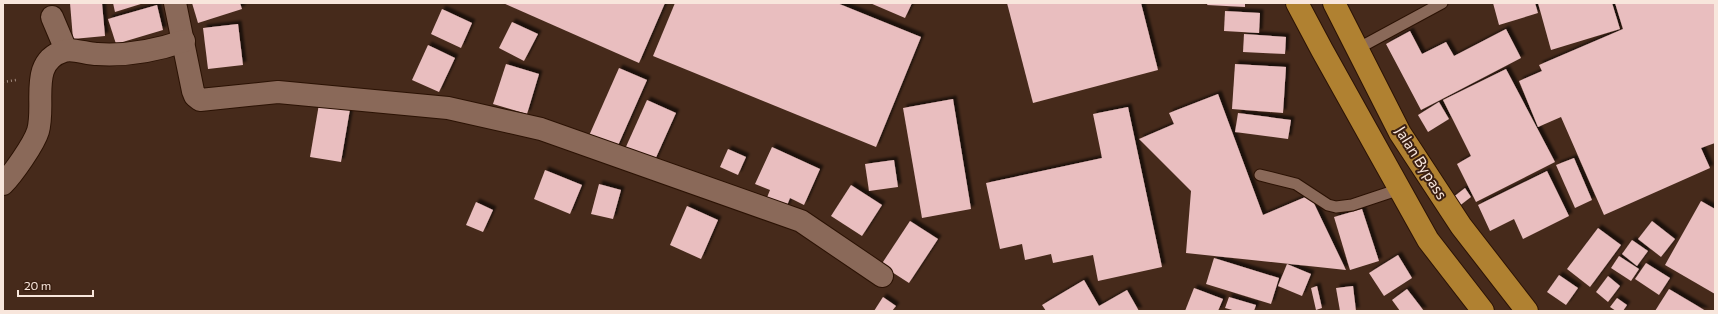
<svg xmlns="http://www.w3.org/2000/svg" width="1718" height="314" font-family="Commissioner,sans-serif">
<defs>
<filter id="shadow"><feDropShadow dx="3.5" dy="-3.5" stdDeviation="1" flood-color="#0009"/></filter>
</defs>
<rect width="100%" height="100%" fill="#462a1b"/>
<g fill="#e9bebf" filter="url(#shadow)">
<path d="M70,3h32l3,33 -32,3z"/>
<path d="M113,3h31l-29,9z"/>
<path d="M192,3h48l2,6 -44,14z"/>
<path d="M503,3h162l-26,60z"/>
<path d="M675,3h162l84,34 -45,110 -223,-91z"/>
<path d="M870,3h42l-7,15z"/>
<path d="M1007,3h134l17,67 -125,33z"/>
<path d="M1208,3h37v4l-38,-2z"/>
<path d="M1493,3h42l3,10 -39,12z"/>
<path d="M1538,3h74l8,26 -69,21z"/>
<path d="M1615,3h100v140l-14,5 9,20 -106,47 -43,-98 -23,10 -19,-46 23,-10 -3,-6 84,-36z"/>
<path d="M157,5l6,25 -47,14 -8,-25z"/>
<path d="M442,9l30,14 -11,25 -30,-14z"/>
<path d="M1225,11l35,2 -1,20 -35,-2z"/>
<path d="M512,22l26,12 -14,27 -25,-13z"/>
<path d="M238,24l5,41 -35,4 -5,-41z"/>
<path d="M1506,29l15,29 -100,52 -35,-66 24,-13 12,23 24,-12 8,14z"/>
<path d="M1244,34l42,3 -1,17 -42,-2z"/>
<path d="M428,45l27,13 -16,34 -27,-12z"/>
<path d="M506,64l33,10 -12,40 -34,-10z"/>
<path d="M1235,64l51,3 -3,46 -51,-4z"/>
<path d="M619,68l28,12 -31,70 -28,-12z"/>
<path d="M1506,69l49,93 -79,40 -19,-38 14,-8 -28,-56z"/>
<path d="M1218,94l45,121 47,-20 36,75 -160,-17 5,-62 -52,-52 35,-15 -5,-11z"/>
<path d="M953,99l18,110 -49,9 -19,-110z"/>
<path d="M647,100l29,13 -22,49 -29,-13z"/>
<path d="M1439,102l10,17 -21,13 -10,-17z"/>
<path d="M319,104l31,5 -9,53 -31,-5z"/>
<path d="M1128,107l34,160 -64,14 -5,-26 -40,8 -2,-9 -26,6 -3,-16 -22,5 -14,-66 116,-25 -9,-44z"/>
<path d="M1238,113l53,7 -3,19 -53,-7z"/>
<path d="M772,147l48,22 -16,36 -14,-7 -4,10 -20,-8 4,-10 -15,-6z"/>
<path d="M728,149l18,8 -8,18 -18,-8z"/>
<path d="M1574,158l18,42 -17,8 -19,-43z"/>
<path d="M894,160l4,27 -29,4 -4,-27z"/>
<path d="M545,170l37,15 -12,29 -36,-15z"/>
<path d="M1547,171l22,45 -46,23 -9,-20 -24,12 -12,-26z"/>
<path d="M599,184l22,6 -8,29 -22,-5z"/>
<path d="M851,185l31,20 -20,31 -31,-20z"/>
<path d="M1465,188l6,9 -17,13 -7,-8z"/>
<path d="M1701,201l14,8v85l-50,-29z"/>
<path d="M476,202l17,8 -10,22 -17,-7z"/>
<path d="M687,206l31,14 -17,39 -31,-14z"/>
<path d="M1362,209l17,52 -29,9 -16,-53z"/>
<path d="M910,221l28,18 -29,44 -28,-18z"/>
<path d="M1652,221l23,18 -14,18 -23,-18z"/>
<path d="M1598,228l23,17 -31,42 -23,-18z"/>
<path d="M1632,240l16,11 -11,15 -15,-12z"/>
<path d="M1398,255l14,23 -28,18 -15,-23z"/>
<path d="M1619,256l20,13 -8,12 -20,-13z"/>
<path d="M1214,258l65,20 -8,26 -65,-20z"/>
<path d="M1646,263l24,15 -11,17 -24,-16z"/>
<path d="M1287,264l24,10 -9,22 -24,-10z"/>
<path d="M1559,275l19,13 -12,17 -19,-13z"/>
<path d="M1608,276l12,10 -12,16 -12,-10z"/>
<path d="M1084,280l15,26 28,-16 12,21h-93l-4,-6z"/>
<path d="M1317,286l5,22 -6,2 -5,-22z"/>
<path d="M1353,286l3,25h-16l-4,-23z"/>
<path d="M1194,288l29,11 -5,12h-33z"/>
<path d="M1407,289l17,22h-24l-8,-11z"/>
<path d="M1669,289l37,22h-51z"/>
<path d="M883,297l13,9 -4,5h-18z"/>
<path d="M1229,297l27,8 -2,6h-18l-11,-3z"/>
<path d="M1617,298l10,7 -4,6h-7l-6,-4z"/>
</g>
<g fill="none" stroke-linecap="round" stroke-linejoin="round">
<g stroke="#2b1204" stroke-width="13">
<g id="service">
<path d="M1357,49l85,-46"/>
<path d="M1260,175l36,9 32,21 8,2 16,-2 48,-16"/>
</g>
</g>
<g stroke="#2b1204" stroke-width="24">
<g id="minor">
<path d="M175,3l18,88 2,5 5,4 78,-8 170,16 93,21 260,92 81,55"/>
<path d="M52,17l14,33"/>
<path d="M3,184c10,-10 31,-40 35,-53 8,-28 -10,-69 26,-80 9,-3 23,3 33,3 30,2 58,-3 87,-13"/>
</g>
</g>
<g stroke="#2b1204" stroke-width="24">
<g id="trunk">
<path d="M1297,3l25,47 106,190 55,71"/>
<path d="M1334,3l66,130 61,93 66,85"/>
</g>
</g>
<path stroke="#a28b7f" stroke-width="2.5" stroke-dasharray="1 3" stroke-linecap="butt" d="M3,82l13,-2"/>
<use href="#service" stroke="#8a6959" stroke-width="11"/>
<use href="#minor" stroke="#8a6959" stroke-width="22"/>
<use href="#trunk" stroke="#b08131" stroke-width="22"/>
</g>
<g text-anchor="middle" stroke-width="4" stroke-linejoin="round" paint-order="stroke">
<g font-size="15" fill="#f8e6dc" stroke="#3b2012">
<text transform="translate(1421 163) rotate(58)" y="5">Jalan Bypass</text>
</g>
</g>
<rect width="1718" height="314" fill="none" stroke="#f8e6dc" stroke-width="8"/>
<path d="M18 290v6h75v-6" fill="none" stroke="#f8e6dc" stroke-width="2"/>
<text x="24" y="290" font-size="12" fill="#f8e6dc" stroke="#3b2012" stroke-width="3" paint-order="stroke">20 m</text>
</svg>
